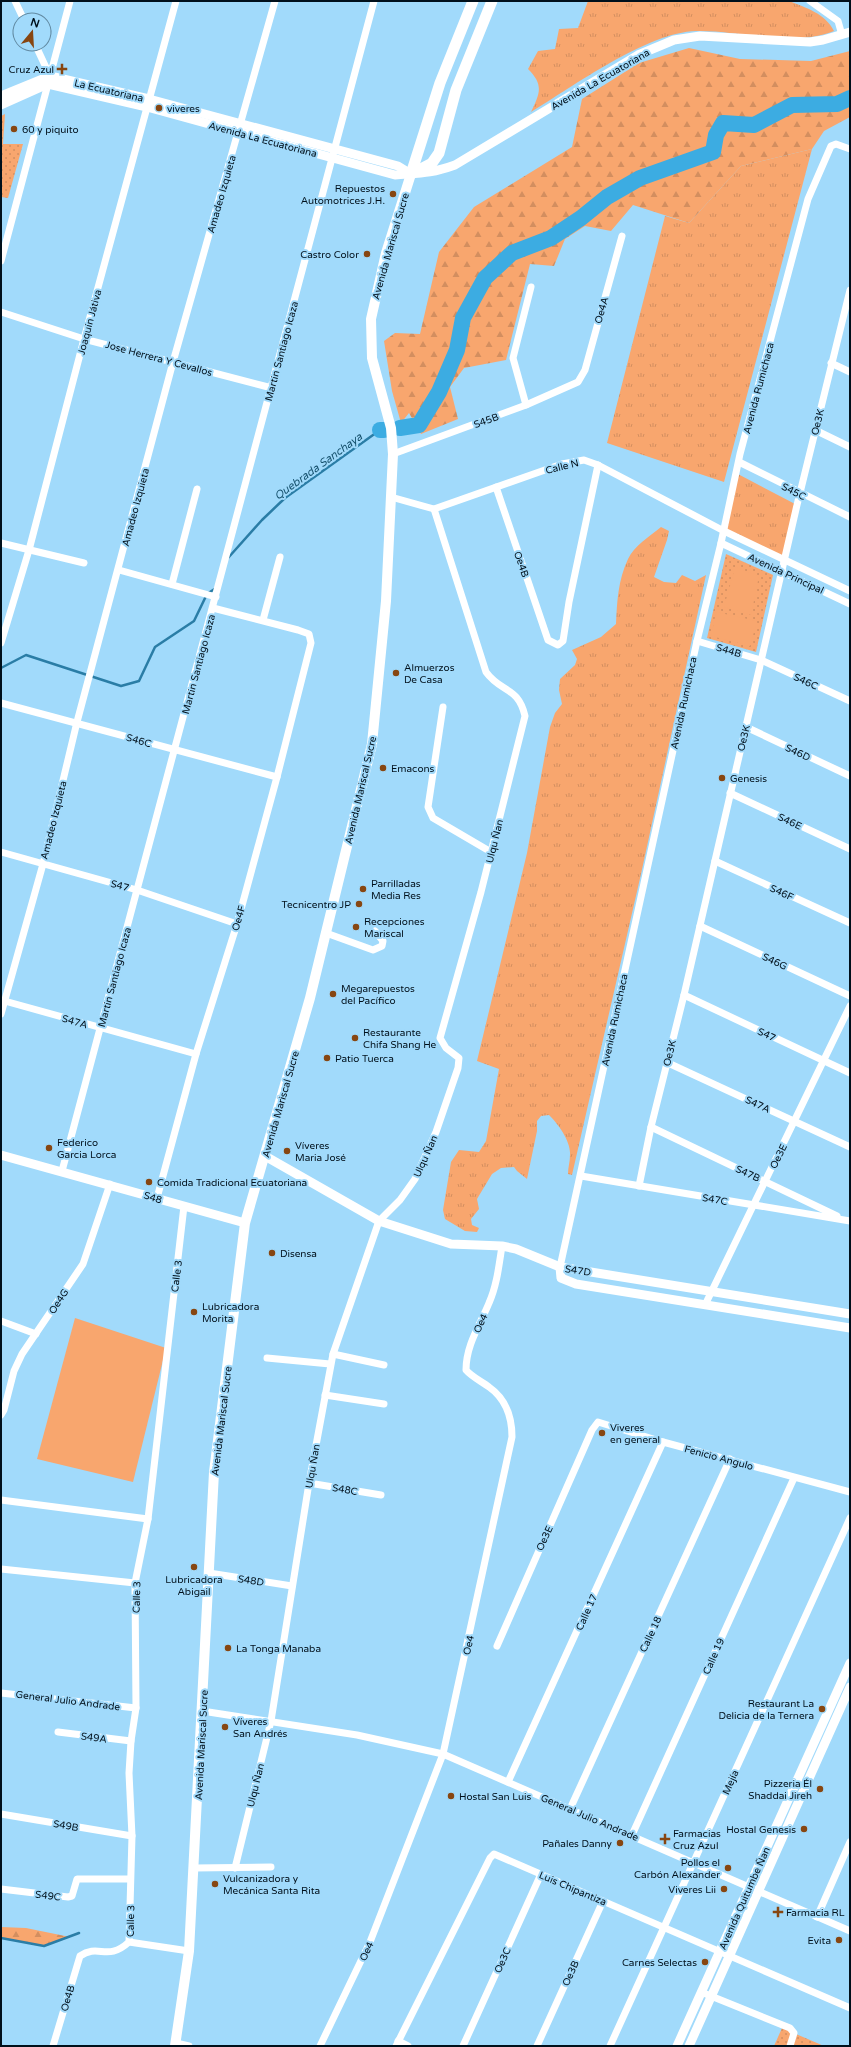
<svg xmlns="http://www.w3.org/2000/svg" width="851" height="2047" font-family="'Varela Round',sans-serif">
<defs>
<pattern id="grass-tufts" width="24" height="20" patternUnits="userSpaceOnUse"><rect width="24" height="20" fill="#f8a66e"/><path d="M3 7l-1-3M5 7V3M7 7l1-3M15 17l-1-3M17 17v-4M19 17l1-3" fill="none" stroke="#d38e5f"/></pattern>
<pattern id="forest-firs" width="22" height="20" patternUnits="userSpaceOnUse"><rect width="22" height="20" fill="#f8a66e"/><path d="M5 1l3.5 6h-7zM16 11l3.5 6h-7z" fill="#d38e5f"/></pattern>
<pattern id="park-dots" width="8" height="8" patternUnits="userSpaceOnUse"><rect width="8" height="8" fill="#f8a66e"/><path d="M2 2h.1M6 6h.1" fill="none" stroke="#d38e5f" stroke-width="1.8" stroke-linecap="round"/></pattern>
</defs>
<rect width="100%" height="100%" fill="#a1dafb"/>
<g fill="url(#grass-tufts)">
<path d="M588,1h201c17,7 36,12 45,30 -43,17 -93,-1 -138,0 -48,1 -124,56 -165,81 9,-19 13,-27 -3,-43l10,-18 17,-2 4,-20 19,-1z"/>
<path d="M812,149l-88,333 -117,-39 58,-227 24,7 52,-57z"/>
<path d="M736,473l61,32 -13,55 -60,-29z"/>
<path d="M661,527l8,4 -2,9 -13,37 10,5 12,1 6,-8 13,6 11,-6 -65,299 -69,301 -4,-1c0,-7 2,-12 2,-19 1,-14 -12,-31 -21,-40l-8,1 -4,5v10l-10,48 -10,-8 -3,-4 -13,1 -9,6 -15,25 2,10 -8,10 1,6 7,3 -2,4 -12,-1 -20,-12 -2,-9 8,-48 8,-12 20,2 7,-11 13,-72 -22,-8 50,-208 23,-126 5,-14 7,-9 -3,-14 1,-11 15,-14 2,-6 -5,-9 29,-13 15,-13c1,-22 2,-44 12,-65 6,-13 22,-23 33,-32z"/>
</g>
<g fill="url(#forest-firs)">
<path d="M689,48l51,11 71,2 39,-10v66l-26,14 -12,18 -71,17 -52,57 -56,-18 -22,26 -26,-5 -20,13 -11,27 -24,-2 -24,96 -42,8 -14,19 8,32 -37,15 -12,-21 -8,10 -9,-32 -8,-50 11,-8 25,1 19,-82 35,-45 98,-60 10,-48 57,-36z"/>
<path d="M1,1927l25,1 44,9 -26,9 -43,-8z"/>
</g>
<g fill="url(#park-dots)">
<path d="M5,114l-2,30h20l-15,54 -7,-1v-81z"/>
<path d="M726,554l47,21 -17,77 -49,-14z"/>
<path d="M782,2028l42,18h-50z"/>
</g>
<g fill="#f8a66e">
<path d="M735,567l24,9 -8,39 -27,-8z"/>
<path d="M716,612l41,9 -7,25 -39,-10z"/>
<path d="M75,1318l91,30 -33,134 -96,-23z"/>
</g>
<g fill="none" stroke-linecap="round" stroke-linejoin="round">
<g stroke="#2a7da6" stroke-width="2.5">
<path d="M228,558l34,-38 23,-22 95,-68"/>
<path d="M1,668l25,-13 95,31 18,-5 16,-34 39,-26 13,-27 9,-6"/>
<path d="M1,1938l43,8 35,-13"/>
</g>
<g stroke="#3cace2" stroke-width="16">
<path d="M400,428l19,-3 20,-33 18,-42 6,-32 22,-40 27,-25 39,-15 30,-20 26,-21 33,-19 73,-26 3,-17 7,-12 31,2 38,-20 45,-1 13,-6"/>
<path d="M380,430h4"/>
</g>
<g stroke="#fff" stroke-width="7">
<path d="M15,1l9,19"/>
<path d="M810,1l28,20 4,14"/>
<path d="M35,44l15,32"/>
<path d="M1,261l69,-260"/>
<path d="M1,312l83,27 188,49"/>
<path d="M831,363l19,9"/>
<path d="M526,405l-13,-47 18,-71"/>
<path d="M815,430l35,17"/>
<path d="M393,454l133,-49 52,-23 7,-12 37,-134"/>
<path d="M739,462l111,55"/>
<path d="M496,487l52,153 10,5 5,-4 6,-39 29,-137"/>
<path d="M391,497l43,12 128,-45 22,-4 14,5 126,66 126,60"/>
<path d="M1,543l83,20"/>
<path d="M721,543l129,61"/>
<path d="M119,570l97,27"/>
<path d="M172,584l25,-95"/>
<path d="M263,620l17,-63"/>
<path d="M697,641l64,19 89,41"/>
<path d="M1,643l28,-93 55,-211 92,-338"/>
<path d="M1,703l276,74"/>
<path d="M443,707l-15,100 5,11 58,34"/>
<path d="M746,727l104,49"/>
<path d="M730,793l120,56"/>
<path d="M1,852l136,38 100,34"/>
<path d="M715,861l135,62"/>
<path d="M700,926l150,70"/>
<path d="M326,933l47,17 9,-4 1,-5 -8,-10"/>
<path d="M684,995l166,78"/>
<path d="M1,1000l195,54"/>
<path d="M1,1014l42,-150 34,-142 96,-360 102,-361"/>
<path d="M666,1062l184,85"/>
<path d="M651,1127l186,89"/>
<path d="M62,1171l312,-1170"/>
<path d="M581,1176l269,45"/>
<path d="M639,1186l12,-59 33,-132 113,-490 53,-215"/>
<path d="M157,1198l39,-144 41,-130 40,-147 34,-134 -2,-9 -11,-4 -85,-22"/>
<path d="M560,1267l137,-626 24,-98 19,-89 68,-255 23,-53 5,-2 14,5"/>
<path d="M705,1305l145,-299"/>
<path d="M1,1321l35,13"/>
<path d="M333,1354l51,11"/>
<path d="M267,1358l63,6"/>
<path d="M325,1395l59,9"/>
<path d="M1,1415l3,-5 10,-39 8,-17 61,-90 27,-80"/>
<path d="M309,1483l72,12"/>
<path d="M1,1500l147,19"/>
<path d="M1,1569l134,14"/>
<path d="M209,1573l83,13"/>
<path d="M497,1646l95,-216 6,-8 65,20 187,50"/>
<path d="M1,1693l135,15"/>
<path d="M202,1711l155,24 86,19 407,177"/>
<path d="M58,1732l73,9"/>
<path d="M508,1782l155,-340"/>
<path d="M570,1809l160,-350"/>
<path d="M1,1814l131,22"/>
<path d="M632,1835l162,-357"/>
<path d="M195,1868l76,-1"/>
<path d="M235,1868l36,-147 38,-238 24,-129 46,-133 21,-21 15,-21 21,-47 22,-64 1,-10 -13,-10 -6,-10 41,-146 44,-176c-7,-30 -24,-23 -39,-44l-52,-163"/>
<path d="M1,1889l67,8 4,-1 5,-17h53"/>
<path d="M817,1917l33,-75"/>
<path d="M129,1942l60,9"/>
<path d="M701,1992l89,36 4,5 -4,13"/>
<path d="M398,2041l10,5"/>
<path d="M176,2043l13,3"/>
<path d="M53,2046l27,-90c19,-13 27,6 49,-14l3,-106 -3,-63 2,-32 5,-33 -1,-125 13,-64 36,-313"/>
<path d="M320,2046l50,-104 73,-188 69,-317c0,-19 -6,-38 -23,-50 -8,-6 -17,-10 -23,-17 0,-25 14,-45 23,-67 8,-18 10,-38 13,-57"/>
<path d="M396,2046l94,-188 4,-4 356,154"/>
<path d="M463,2046l78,-172"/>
<path d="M537,2046l66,-145"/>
<path d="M610,2046l240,-528"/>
</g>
<g stroke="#fff" stroke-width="9">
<path d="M1,96l49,-20 99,23 249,67 13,8"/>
<path d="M1,105l47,-21 99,23 248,68c25,-2 35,-1 60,-10l183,-110 36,-15 26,-4 110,6 13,-2 27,-8"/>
<path d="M1,1155l244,68"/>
<path d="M265,1156l114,65 72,23 51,2 14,3 44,18 290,47"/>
<path d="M560,1267l1,11 15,6 274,44"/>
<path d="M677,2046l173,-383"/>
<path d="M689,2046l161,-359"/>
</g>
<path stroke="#fff" stroke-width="10" d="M175,2046l14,-95 25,-479 31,-249 65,-225 62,-254 14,-143 7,-147 -2,-26 -19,-70 -1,-39 15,-66 25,-79"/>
<g stroke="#fff" stroke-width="11">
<path d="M411,174l21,-11 7,-10 17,-63 36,-89"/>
<path d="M411,174l29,-91 33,-82"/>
</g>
</g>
<g fill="#874611" stroke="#a1dafb" stroke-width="1.5">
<path d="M60 63h4v4h4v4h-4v4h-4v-4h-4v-4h4z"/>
<circle cx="159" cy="108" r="4"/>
<circle cx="14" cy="129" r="4"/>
<circle cx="393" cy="194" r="4"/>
<circle cx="367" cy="254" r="4"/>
<circle cx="396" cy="673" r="4"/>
<circle cx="383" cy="768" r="4"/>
<circle cx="722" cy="778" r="4"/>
<circle cx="363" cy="889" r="4"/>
<circle cx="359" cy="904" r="4"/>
<circle cx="356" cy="927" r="4"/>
<circle cx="333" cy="994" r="4"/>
<circle cx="355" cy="1038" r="4"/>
<circle cx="327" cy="1058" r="4"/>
<circle cx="49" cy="1148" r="4"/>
<circle cx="287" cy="1151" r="4"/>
<circle cx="149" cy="1182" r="4"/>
<circle cx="272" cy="1253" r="4"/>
<circle cx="194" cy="1312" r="4"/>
<circle cx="602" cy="1433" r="4"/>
<circle cx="194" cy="1567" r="4"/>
<circle cx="228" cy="1648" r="4"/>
<circle cx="822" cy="1709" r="4"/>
<circle cx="225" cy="1727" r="4"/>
<circle cx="820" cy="1789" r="4"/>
<circle cx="451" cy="1796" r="4"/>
<circle cx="804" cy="1829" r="4"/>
<path d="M663 1833h4v4h4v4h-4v4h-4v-4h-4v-4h4z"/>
<circle cx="620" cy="1843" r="4"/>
<circle cx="728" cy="1868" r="4"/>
<circle cx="215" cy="1884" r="4"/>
<circle cx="724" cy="1889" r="4"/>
<path d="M776 1906h4v4h4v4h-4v4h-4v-4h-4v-4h4z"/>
<circle cx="839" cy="1940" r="4"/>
<circle cx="705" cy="1962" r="4"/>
</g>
<g text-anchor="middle" stroke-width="4" stroke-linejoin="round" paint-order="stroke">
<g font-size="10" fill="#00101b" stroke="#a1dafb" text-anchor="start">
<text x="54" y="73" text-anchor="end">Cruz Azul</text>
<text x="167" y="112">viveres</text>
<text x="22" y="133">60 y piquito</text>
<text x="385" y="192" text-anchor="end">Repuestos<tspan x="385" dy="12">Automotrices J.H.</tspan></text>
<text x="359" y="258" text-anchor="end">Castro Color</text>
<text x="404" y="671">Almuerzos<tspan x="404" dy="12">De Casa</tspan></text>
<text x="391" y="772">Emacons</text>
<text x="730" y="782">Genesis</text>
<text x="371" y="887">Parrilladas<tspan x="371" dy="12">Media Res</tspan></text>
<text x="351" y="908" text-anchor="end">Tecnicentro JP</text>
<text x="364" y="925">Recepciones<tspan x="364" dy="12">Mariscal</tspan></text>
<text x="341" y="992">Megarepuestos<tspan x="341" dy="12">del Pacífico</tspan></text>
<text x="363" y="1036">Restaurante<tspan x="363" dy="12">Chifa Shang He</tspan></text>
<text x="335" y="1062">Patio Tuerca</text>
<text x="57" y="1146">Federico<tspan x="57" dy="12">Garcia Lorca</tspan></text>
<text x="295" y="1149">Víveres<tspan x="295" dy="12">Maria José</tspan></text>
<text x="157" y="1186">Comida Tradicional Ecuatoriana</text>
<text x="280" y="1257">Disensa</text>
<text x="202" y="1310">Lubricadora<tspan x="202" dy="12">Morita</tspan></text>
<text x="610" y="1431">Viveres<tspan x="610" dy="12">en general</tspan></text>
<text x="194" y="1583" text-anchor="middle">Lubricadora<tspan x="194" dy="12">Abigail</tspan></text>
<text x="236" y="1652">La Tonga Manaba</text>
<text x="814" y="1707" text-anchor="end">Restaurant La<tspan x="814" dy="12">Delicia de la Ternera</tspan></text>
<text x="233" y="1725">Víveres<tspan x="233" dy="12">San Andrés</tspan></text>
<text x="812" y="1787" text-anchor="end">Pizzeria Él<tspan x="812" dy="12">Shaddai Jireh</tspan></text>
<text x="459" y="1800">Hostal San Luis</text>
<text x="796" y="1833" text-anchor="end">Hostal Genesis</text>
<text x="673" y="1837">Farmacias<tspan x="673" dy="12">Cruz Azul</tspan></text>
<text x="612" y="1847" text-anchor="end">Pañales Danny</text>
<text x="720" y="1866" text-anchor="end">Pollos el<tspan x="720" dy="12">Carbón Alexander</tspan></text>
<text x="223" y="1882">Vulcanizadora y<tspan x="223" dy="12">Mecánica Santa Rita</tspan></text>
<text x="716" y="1893" text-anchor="end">Viveres Lii</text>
<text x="786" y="1916">Farmacia RL</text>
<text x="831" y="1944" text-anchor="end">Evita</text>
<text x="697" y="1966" text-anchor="end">Carnes Selectas</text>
</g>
<g font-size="10" fill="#00101b" stroke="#a1dafb">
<text transform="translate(600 79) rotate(-30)" y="4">Avenida La Ecuatoriana</text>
<text transform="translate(109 90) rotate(13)" y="4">La Ecuatoriana</text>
<text transform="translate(263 139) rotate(15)" y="4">Avenida La Ecuatoriana</text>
<text transform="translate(221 194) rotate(-74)" y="4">Amadeo Izquieta</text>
<text transform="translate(390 246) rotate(-74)" y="4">Avenida Mariscal Sucre</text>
<text transform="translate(601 310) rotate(-74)" y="4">Oe4A</text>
<text transform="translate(89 322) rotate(-75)" y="4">Joaquín Játiva</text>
<text transform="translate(281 351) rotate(-75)" y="4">Martin Santiago Icaza</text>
<text transform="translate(159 358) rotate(15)" y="4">Jose Herrera Y Cevallos</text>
<text transform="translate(758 388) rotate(-75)" y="4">Avenida Rumichaca</text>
<text transform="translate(486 420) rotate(-20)" y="4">S45B</text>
<text transform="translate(817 422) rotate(-76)" y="4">Oe3K</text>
<text transform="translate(562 466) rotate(-14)" y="4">Calle N</text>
<text transform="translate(794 491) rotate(27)" y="4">S45C</text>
<text transform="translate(135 507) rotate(-75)" y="4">Amadeo Izquieta</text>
<text transform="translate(522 564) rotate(71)" y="4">Oe4B</text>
<text transform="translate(786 573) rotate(25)" y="4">Avenida Principal</text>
<text transform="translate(729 650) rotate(16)" y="4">S44B</text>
<text transform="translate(198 664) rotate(-75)" y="4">Martin Santiago Icaza</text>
<text transform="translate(806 681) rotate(25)" y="4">S46C</text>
<text transform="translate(683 703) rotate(-78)" y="4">Avenida Rumichaca</text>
<text transform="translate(743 738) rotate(-77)" y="4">Oe3K</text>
<text transform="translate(139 740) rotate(16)" y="4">S46C</text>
<text transform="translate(798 752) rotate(25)" y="4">S46D</text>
<text transform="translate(360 790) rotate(-77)" y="4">Avenida Mariscal Sucre</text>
<text transform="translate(53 820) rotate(-76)" y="4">Amadeo Izquieta</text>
<text transform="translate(790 821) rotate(25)" y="4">S46E</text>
<text transform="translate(494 841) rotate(-76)" y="4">Ulqu Ñan</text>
<text transform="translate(120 885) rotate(15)" y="4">S47</text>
<text transform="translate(782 892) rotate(25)" y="4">S46F</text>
<text transform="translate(238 918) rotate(-74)" y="4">Oe4F</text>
<text transform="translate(775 961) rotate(25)" y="4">S46G</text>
<text transform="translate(114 977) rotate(-75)" y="4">Martin Santiago Icaza</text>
<text transform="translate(614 1020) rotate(-78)" y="4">Avenida Rumichaca</text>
<text transform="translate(75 1021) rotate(16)" y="4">S47A</text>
<text transform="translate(767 1034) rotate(25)" y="4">S47</text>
<text transform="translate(669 1053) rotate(-76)" y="4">Oe3K</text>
<text transform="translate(280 1104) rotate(-74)" y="4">Avenida Mariscal Sucre</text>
<text transform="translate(758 1104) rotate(25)" y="4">S47A</text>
<text transform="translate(425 1156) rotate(-66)" y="4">Ulqu Ñan</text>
<text transform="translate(778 1156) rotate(-64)" y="4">Oe3E</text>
<text transform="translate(748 1173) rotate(25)" y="4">S47B</text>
<text transform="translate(153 1197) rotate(17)" y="4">S48</text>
<text transform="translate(715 1199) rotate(10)" y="4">S47C</text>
<text transform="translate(578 1270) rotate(9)" y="4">S47D</text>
<text transform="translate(176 1276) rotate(-83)" y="4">Calle 3</text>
<text transform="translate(58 1301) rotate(-57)" y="4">Oe4G</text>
<text transform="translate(480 1323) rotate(-65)" y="4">Oe4</text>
<text transform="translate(221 1421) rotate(-83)" y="4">Avenida Mariscal Sucre</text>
<text transform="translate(719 1457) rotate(15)" y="4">Fenicio Angulo</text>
<text transform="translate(312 1466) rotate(-80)" y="4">Ulqu Ñan</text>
<text transform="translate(345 1489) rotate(10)" y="4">S48C</text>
<text transform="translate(544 1538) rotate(-66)" y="4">Oe3E</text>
<text transform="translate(251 1580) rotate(9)" y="4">S48D</text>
<text transform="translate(136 1597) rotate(-88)" y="4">Calle 3</text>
<text transform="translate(586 1612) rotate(-66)" y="4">Calle 17</text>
<text transform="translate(650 1634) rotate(-65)" y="4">Calle 18</text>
<text transform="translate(468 1645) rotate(-78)" y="4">Oe4</text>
<text transform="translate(713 1656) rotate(-66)" y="4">Calle 19</text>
<text transform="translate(68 1700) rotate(7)" y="4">General Julio Andrade</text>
<text transform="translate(94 1737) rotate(8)" y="4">S49A</text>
<text transform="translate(201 1745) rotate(-87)" y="4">Avenida Mariscal Sucre</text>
<text transform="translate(730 1782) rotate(-66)" y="4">Mejía</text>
<text transform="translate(255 1785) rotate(-76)" y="4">Ulqu Ñan</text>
<text transform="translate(590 1817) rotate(23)" y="4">General Julio Andrade</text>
<text transform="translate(66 1825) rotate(10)" y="4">S49B</text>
<text transform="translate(573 1888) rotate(23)" y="4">Luis Chipantiza</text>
<text transform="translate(48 1895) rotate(7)" y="4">S49C</text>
<text transform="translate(744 1898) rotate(-66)" y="4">Avenida Quitumbe Ñan</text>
<text transform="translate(130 1921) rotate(-89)" y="4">Calle 3</text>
<text transform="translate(366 1951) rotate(-65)" y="4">Oe4</text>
<text transform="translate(502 1960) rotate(-66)" y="4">Oe3C</text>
<text transform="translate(570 1973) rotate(-66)" y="4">Oe3B</text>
<text transform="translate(67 1998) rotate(-74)" y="4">Oe4B</text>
</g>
<g font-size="11" font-style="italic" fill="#15506c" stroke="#a1dafb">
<text transform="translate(318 466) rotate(-36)" y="4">Quebrada Sanchaya</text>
</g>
</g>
<rect width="851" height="2047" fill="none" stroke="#00101b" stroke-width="4"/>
<g transform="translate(32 32) rotate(18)"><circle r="19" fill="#a1dafb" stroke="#6189a1"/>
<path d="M0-3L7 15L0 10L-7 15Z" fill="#874611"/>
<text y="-6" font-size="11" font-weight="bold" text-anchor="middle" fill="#00101b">N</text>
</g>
</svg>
